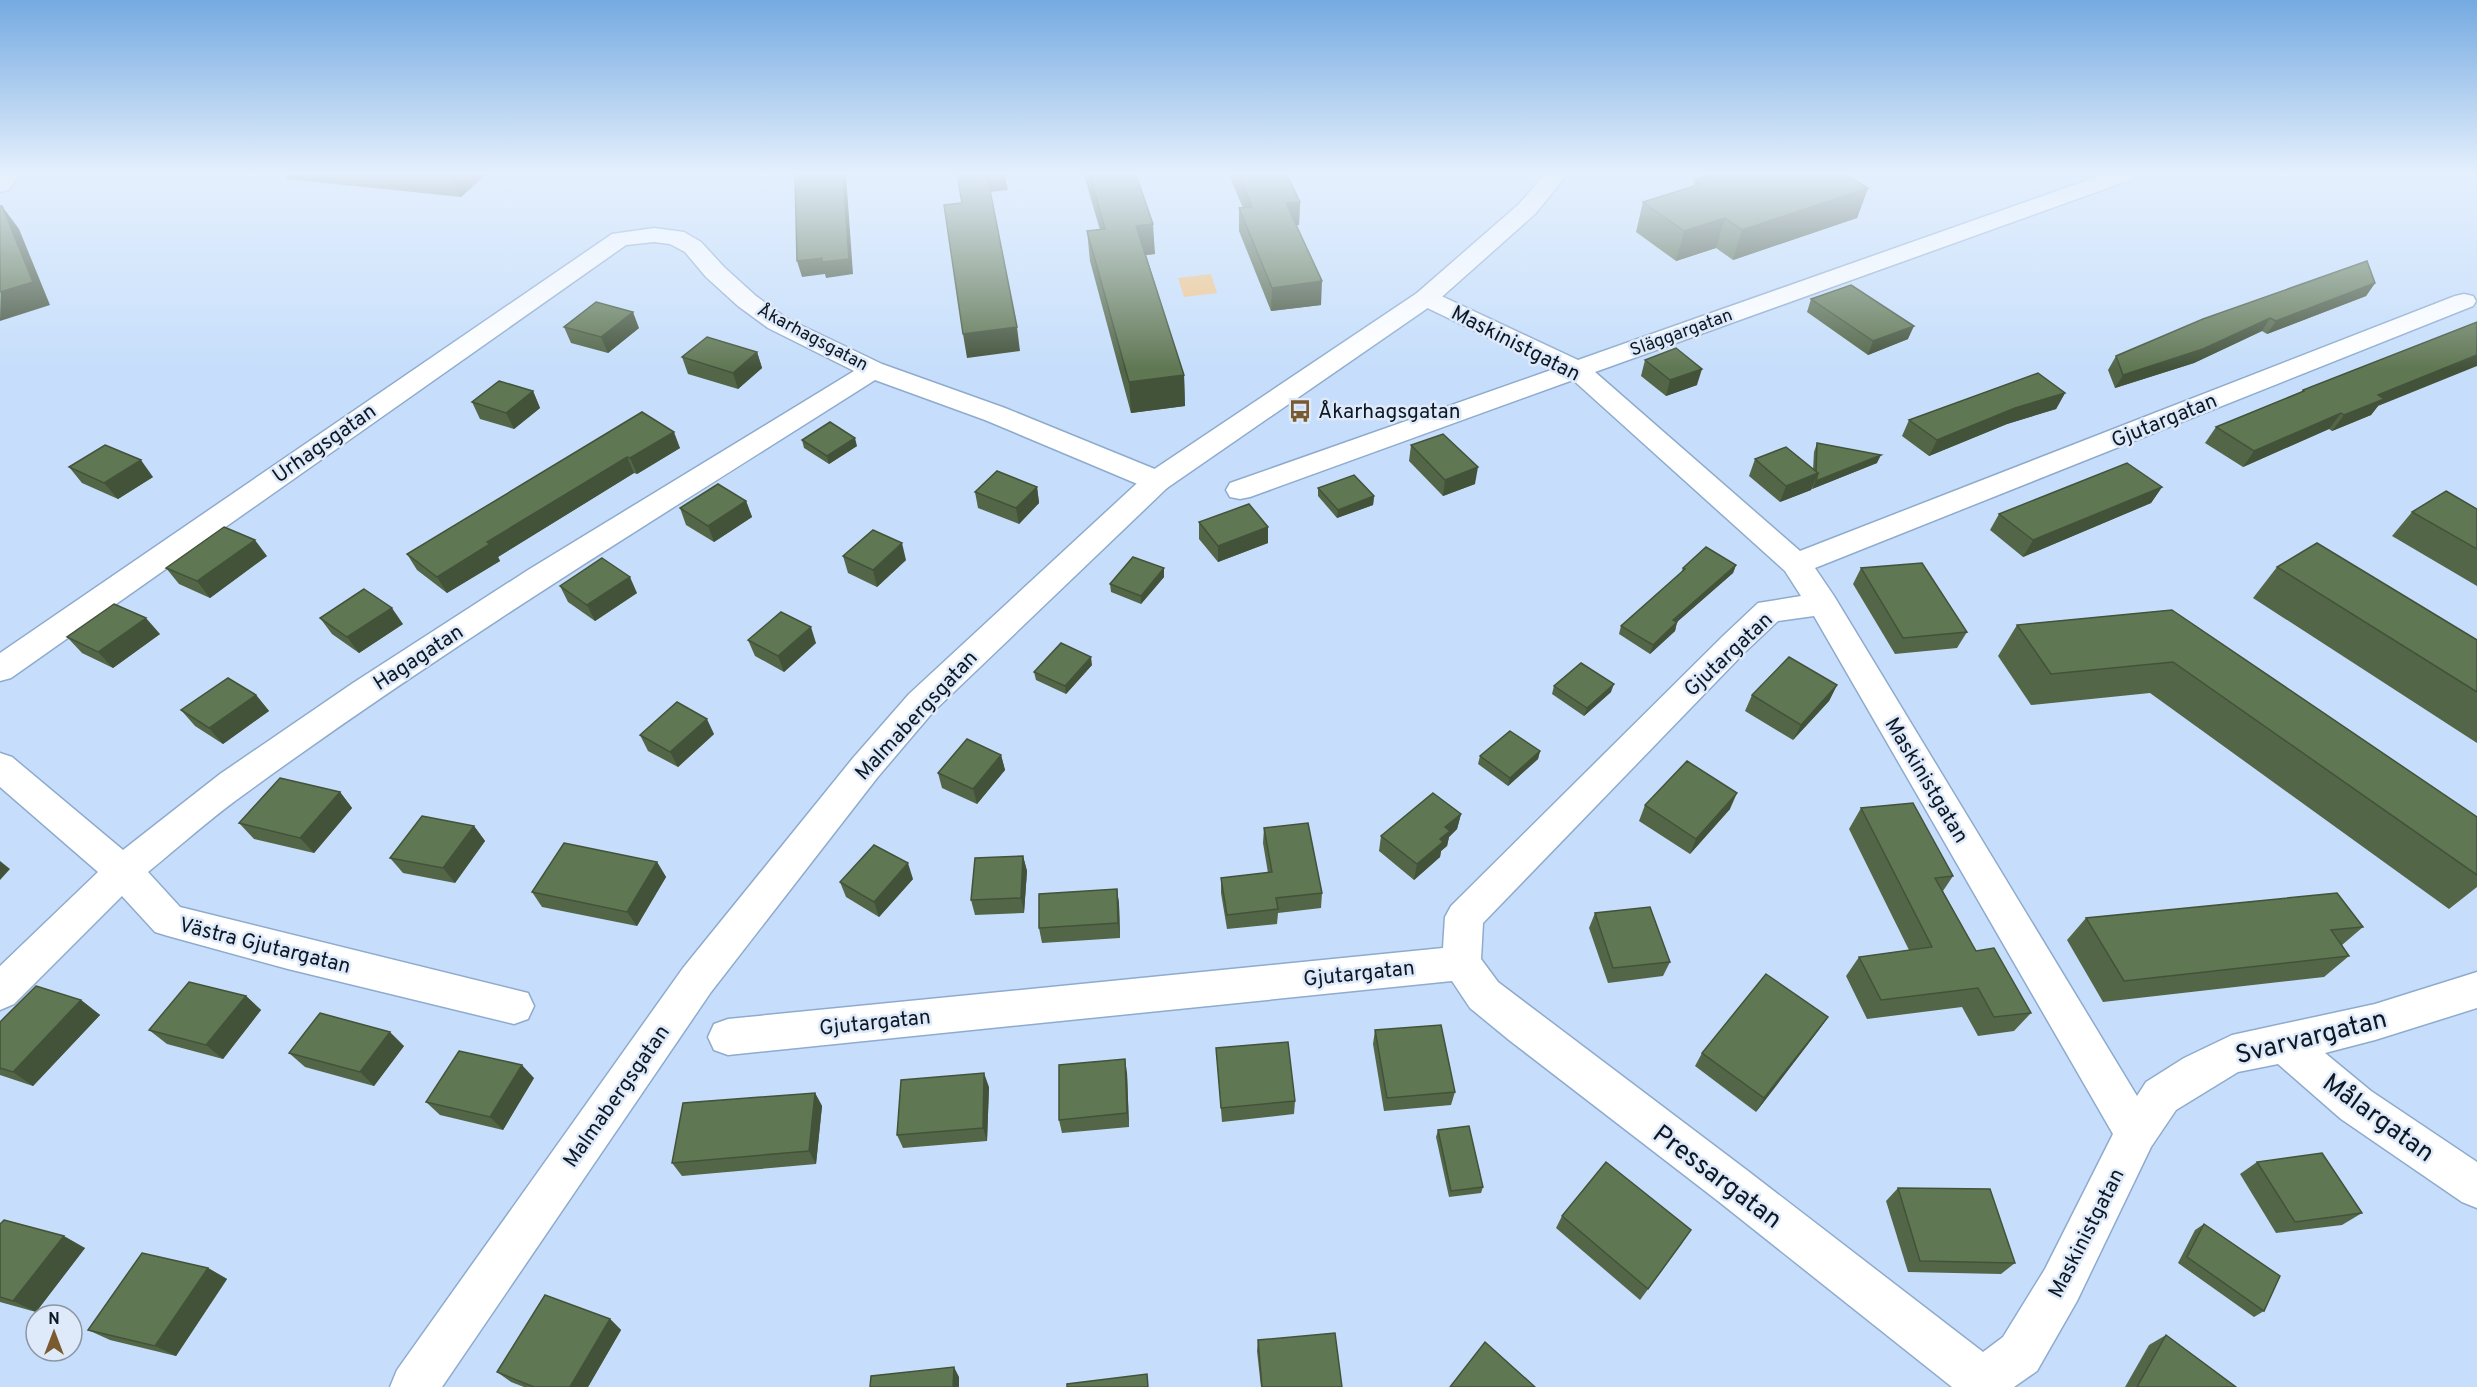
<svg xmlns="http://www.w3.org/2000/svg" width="2477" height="1387" font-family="Overpass,sans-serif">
<rect width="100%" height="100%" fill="#c6defb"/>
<path fill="#f3c383" d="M1211,274l6,19 -33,4 -6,-19z"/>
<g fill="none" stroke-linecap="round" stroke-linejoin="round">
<g stroke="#8eabce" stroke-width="3">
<g id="minor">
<path d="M0,175h20l-12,15 -8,2z"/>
<path d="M2102,175h31l-3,5 -535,192 205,179 655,-255 9,-2 9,2 3,5 -3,5 -658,262 19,28 303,500 9,-14 38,-24 48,-23 143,-31 102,-32v36l-102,32 -50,13 46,38 106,71v46l-15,-6 -121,-83 -63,-55 -40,8 -62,38 -25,37 -74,154 -40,70 -23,16h-62l-234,-186 -209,-161 -39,-32 -18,-27 -724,74 -14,-5 -6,-13 6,-13 14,-5 715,-71 2,-31 6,-11 272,-270 35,-33 43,-7 -16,-25 -212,-191 -323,117 -10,2 -10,-2 -4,-7 4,-7 324,-114 -137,-66 -3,-5 3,-5 9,-2 9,2 143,67zM1814,616l299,518 -68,135 -42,68 -20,15 -235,-181 -250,-189 -17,-23 2,-36 262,-271 33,-31z"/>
<path d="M654,228l30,4 17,10 23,25 32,29 30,22 96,46 123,44 162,66 4,7 -4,7 -10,2 -10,-2 -162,-68 -110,-40c-211,134 -426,265 -629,413 -34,24 -66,53 -98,79l32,35 348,86 6,13 -6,13 -14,5 -226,-55 -120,-33 -13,-4 -33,-36 -108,108 -14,6v-44l98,-94 -98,-85v-34l12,4 111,93 97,-76 133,-91 175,-113 326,-199 -86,-43 -30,-22 -32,-29 -21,-25 -15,-8 -16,-2 -28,3 -615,433 -11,3v-28l612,-419z"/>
</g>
</g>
<g stroke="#8eabce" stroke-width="3">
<path id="secondary" d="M1544,175h23l-32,39 -100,89 -268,185 -234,224 -56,66 -166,214 -269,395h-52l7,-17 286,-402 170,-210 56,-64 238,-220 270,-181 102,-89z"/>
</g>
<use href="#minor" fill="#fff" fill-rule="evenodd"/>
<use href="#secondary" fill="#fff" fill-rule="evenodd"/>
</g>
<g fill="#536647">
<path d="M285,175h200l-24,22 -174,-18z"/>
<path d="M1084,175h52l19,79 -9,1 38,120 1,31 -54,7 -41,-152 -3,-30 13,-1z"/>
<path d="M1229,175h58l13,27 -1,23h-3l25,80 -50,6 -32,-80v-23h4z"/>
<path d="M1695,179l173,9 -11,30 -124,42 -17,-12 -40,13 -40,-29 7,-30 50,-16z"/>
<path d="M2375,283l-9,13 -99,38 -5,-3 -68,32 -79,25 -7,-18 8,-14z"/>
<path d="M1811,299l97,40 -40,16 -61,-43z"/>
<path d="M564,327l75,1 -31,25 -37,-10z"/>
<path d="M757,352l5,16 -24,21 -50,-15 -6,-17z"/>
<path d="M1645,360l52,25 -31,11 -25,-20z"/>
<path d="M2303,390l75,16 -7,9 -39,16 -3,-2 -86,38 -38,-24 11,-16 85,-35z"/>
<path d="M533,391l7,17 -26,21 -34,-10 -8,-17z"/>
<path d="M2065,393l-9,16 -49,15 -78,32 -27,-20 7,-16z"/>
<path d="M642,412l38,36 -43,26 -3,-1 -136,84 2,4 -53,32 -30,-23 -10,-16z"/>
<path d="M802,440l55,6 -28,18 -25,-16z"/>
<path d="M1817,443l60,20 -65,26 1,-3 -2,4 -31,12 -31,-26 6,-17 58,11 1,-18z"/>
<path d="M1411,445l64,39 -32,12 -34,-35z"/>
<path d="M69,467l84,10 -35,22 -36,-16z"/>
<path d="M1037,487l2,16 -20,21 -41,-16 -3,-16z"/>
<path d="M2162,487l-11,16 -128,54 -33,-27 9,-16z"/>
<path d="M1318,488l56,8 -1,9 -36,13 -19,-22z"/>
<path d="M746,501l6,16 -38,25 -28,-17 -6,-17z"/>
<path d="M2477,509v77l-85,-50 20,-24z"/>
<path d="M1199,522l69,5v16l-50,19 -19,-23z"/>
<path d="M267,556l-57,42 -31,-14 -13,-16z"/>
<path d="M843,556l63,4 -29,27 -29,-14z"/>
<path d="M1736,565l-3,8 -56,49 -2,9 -25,23 -31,-20 2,-8 60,-53 2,-5z"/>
<path d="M2277,567l200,73v103l-224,-145z"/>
<path d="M1861,568l106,64 -10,16 -62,6 -42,-70z"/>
<path d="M1164,577l-23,27 -30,-12 -1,-8z"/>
<path d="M560,586l77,7 -42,28 -27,-19z"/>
<path d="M2172,610l305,207v70l-28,22 -299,-216 -119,12 -33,-49 19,-31z"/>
<path d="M320,618l83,6 -44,29 -27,-19z"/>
<path d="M160,634l-47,34 -31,-15 -15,-16z"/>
<path d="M748,640l68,3 -32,29 -29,-16z"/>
<path d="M1092,665l-26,29 -30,-14 -2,-8z"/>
<path d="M1837,685l-8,16 -36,39 -48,-29 7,-16z"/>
<path d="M1554,686l57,6 -27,24 -32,-22z"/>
<path d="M256,695l13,16 -46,33 -28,-18 -14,-16z"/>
<path d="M714,734l-36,33 -30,-16 -8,-16z"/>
<path d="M1540,751l-2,8 -30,27 -30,-22 2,-8z"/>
<path d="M1001,755l4,15 -28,34 -35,-16 -4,-15z"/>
<path d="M340,792l12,16 -38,45 -60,-14 -15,-16z"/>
<path d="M1645,805l85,4 -40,45 -51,-33z"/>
<path d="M1861,808l92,68 -10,15 33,60 55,62 -17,18 -36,5 -16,-29 -95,12 -21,-43 13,-19 50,-7 -60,-121z"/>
<path d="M1461,814l-4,15 -8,8 -2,9 -6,5 -1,6 -26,23 -35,-29 2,-15z"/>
<path d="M474,826l11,15 -30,42 -52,-10 -13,-15z"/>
<path d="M1264,828l58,65 -1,15 -43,5 -1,11 -50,5 -6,-36v-15l47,-5 -5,-30z"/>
<path d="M1023,856l4,15 -3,42 -49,2 -4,-15z"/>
<path d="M657,862l9,15 -29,49 -95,-19 -10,-15z"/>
<path d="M913,879l-34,38 -33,-20 -6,-15z"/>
<path d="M1117,889l2,15 1,34 -78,5 -3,-15z"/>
<path d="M1595,913l75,49 -7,14 -55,7 -19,-55z"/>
<path d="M2086,918l277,9 -21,18 7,11 -25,21 -221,25 -36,-62z"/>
<path d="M246,996l15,14 -38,49 -56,-15 -18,-14z"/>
<path d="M81,1000l19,15 -67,71 -33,-11v-53z"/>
<path d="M1828,1017l-10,14 -62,81 -61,-46 7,-13z"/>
<path d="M1375,1030l80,62 -4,13 -67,6 -11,-67z"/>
<path d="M404,1046l-30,40 -69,-19 -16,-14z"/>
<path d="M1216,1048l79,53 -1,13 -72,8z"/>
<path d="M1127,1073l2,54 -67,6 -3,-13z"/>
<path d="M534,1078l-31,52 -63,-15 -14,-13z"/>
<path d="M989,1087l-2,54 -84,7 -6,-13z"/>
<path d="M815,1093l7,13 -6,58 -134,12 -10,-13z"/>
<path d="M1438,1130l45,57 -2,6 -32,4 -13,-60z"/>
<path d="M2257,1162l105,51 -20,12 -66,8 -36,-59z"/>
<path d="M1898,1188l117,75 -14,11 -93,-2 -22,-71z"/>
<path d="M1562,1216l121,26 -43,58 -84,-72z"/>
<path d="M0,1224l85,24 -49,64 -36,-10z"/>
<path d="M2204,1224l60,87 -10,6 -76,-54 17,-33z"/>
<path d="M208,1268l19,11 -51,77 -66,-16 -22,-10z"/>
<path d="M610,1319l11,11 -33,57h-64l-13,-5 -14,-10z"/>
<path d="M2166,1335l70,52h-111l24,-42z"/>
<path d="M1258,1340l84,47h-81l-4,-36z"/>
</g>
<g fill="#43533a">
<path d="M450,175h35l-24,22z"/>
<path d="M843,175h3l7,99 -27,4 -1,-4 -23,3 -5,-16z"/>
<path d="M987,175h18l3,15 -18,2z"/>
<path d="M1868,188l-11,30 -124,42 9,-30z"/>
<path d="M1300,202l-1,23 -13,1v-23z"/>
<path d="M2,206l17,23 31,76 -50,16z"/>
<path d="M1725,218l-9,30 -40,13 8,-30z"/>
<path d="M1153,224l2,30 -17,2 -2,-30z"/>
<path d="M1322,281l-1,24 -50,6 1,-23z"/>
<path d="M2375,283l-9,13 -99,38 9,-13z"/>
<path d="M633,312l6,16 -31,25 -7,-16z"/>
<path d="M2270,318l-8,13 -68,32 -79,25 8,-13z"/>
<path d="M1914,326l-6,13 -40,16 5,-14z"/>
<path d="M1017,327l3,24 -53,7 -4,-24z"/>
<path d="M757,352l5,16 -24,21 -5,-16z"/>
<path d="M2477,355v11l-99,40 -7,9 -39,16 12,-16 34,-20z"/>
<path d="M1702,369l-5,16 -31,11 4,-16z"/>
<path d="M1184,375l1,31 -54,7 -2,-31z"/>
<path d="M533,391l7,17 -26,21 -8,-16z"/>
<path d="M2065,393l-9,16 -49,15 -78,32 8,-16 78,-32z"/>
<path d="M2341,413l-12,16 -86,38 11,-16z"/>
<path d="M674,432l6,16 -43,26 -7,-16z"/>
<path d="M855,438l2,8 -28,18 -2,-8z"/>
<path d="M1881,455l-4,8 -65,26 4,-8z"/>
<path d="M627,457l7,16 -136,84 2,4 -53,32 -10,-16 50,-35z"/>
<path d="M141,460l12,17 -35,22 -14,-16z"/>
<path d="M1478,467l-3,17 -32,12 2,-16z"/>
<path d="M1818,473l-7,17 -31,12 6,-16z"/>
<path d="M1037,487l2,16 -20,21 -3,-16z"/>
<path d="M2162,487l-11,16 -128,54 10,-17z"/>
<path d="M1374,496l-1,9 -36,13 1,-8z"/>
<path d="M746,501l6,16 -38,25 -6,-16z"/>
<path d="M1268,527v16l-50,19v-16z"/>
<path d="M255,540l12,16 -57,42 -13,-17z"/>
<path d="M902,543l4,17 -29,27 -4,-17z"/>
<path d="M1736,565l-3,8 -63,55 3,-8z"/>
<path d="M1164,568v9l-23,27v-8z"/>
<path d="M630,577l7,16 -42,28 -8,-16z"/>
<path d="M392,608l11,16 -44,29 -12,-16z"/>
<path d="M146,618l14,16 -47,34 -15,-16z"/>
<path d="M1677,622l-2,9 -25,23 3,-9z"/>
<path d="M811,627l5,16 -32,29 -6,-16z"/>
<path d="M1091,657l1,8 -26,29 -1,-8z"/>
<path d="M1614,684l-3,8 -27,24 3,-8z"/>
<path d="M1837,685l-8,16 -36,39 8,-15z"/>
<path d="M256,695l13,16 -46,33 -14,-16z"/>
<path d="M707,719l7,15 -36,33 -8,-15z"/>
<path d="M1540,751l-2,8 -30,27 2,-8z"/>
<path d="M1001,755l4,15 -28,34 -4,-15z"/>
<path d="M340,792l12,16 -38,45 -14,-15z"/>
<path d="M1737,793l-7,16 -40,45 6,-15z"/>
<path d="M1461,814l-4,15 -8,8 -2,9 -6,5 -1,6 -26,23 3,-16 23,-25 5,-12z"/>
<path d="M474,826l11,15 -30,42 -12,-15z"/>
<path d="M1023,856l4,15 -3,42 -3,-15z"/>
<path d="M0,861l10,8 -10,11z"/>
<path d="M657,862l9,15 -29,49 -10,-14z"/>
<path d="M908,863l5,16 -34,38 -5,-15z"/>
<path d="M1117,889l2,15 1,34 -2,-15z"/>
<path d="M246,996l15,14 -38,49 -17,-14z"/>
<path d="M81,1000l19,15 -67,71 -20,-14z"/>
<path d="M1828,1017l-10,14 -62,81 8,-14z"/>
<path d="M390,1032l14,14 -30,40 -14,-14z"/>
<path d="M1125,1059l2,14 2,54 -2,-14z"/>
<path d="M522,1065l12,13 -31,52 -13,-13z"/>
<path d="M984,1073l5,14 -2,54 -4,-13z"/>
<path d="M815,1093l7,13 -6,58 -7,-13z"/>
<path d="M64,1236l21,12 -49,64 -23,-11z"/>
<path d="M208,1268l19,11 -51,77 -21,-10z"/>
<path d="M610,1319l11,11 -33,57h-18z"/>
<path d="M954,1367l5,10v10h-6z"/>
</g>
<g fill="#607753" stroke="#43533a" stroke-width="1.5">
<path d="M795,175h48l6,84 -27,3v-4l-25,3z"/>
<path d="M957,175h30l30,152 -54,7 -19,-129 18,-2z"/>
<path d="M1090,175h46l17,49 -17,2 48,149 -55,7 -42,-151 18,-2z"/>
<path d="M1239,175h48l13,27 -14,1 36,78 -50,7 -33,-80 13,-1z"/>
<path d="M1710,175h136l22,13 -126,42 -17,-12 -41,13 -41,-29 58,-18 -6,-5z"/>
<path d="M0,206h2l31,76 -33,10z"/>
<path d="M2367,261l8,22 -99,38 -6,-3 -67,31 -80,26 -7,-19 87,-37z"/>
<path d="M1851,285l63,41 -41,15 -62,-42z"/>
<path d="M596,302l37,10 -32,25 -37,-10z"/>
<path d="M2477,322v33l-99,40 6,4 -40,16 -3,-2 -87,38 -38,-24 88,-36 -1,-1z"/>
<path d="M707,337l50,15 -24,21 -51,-16z"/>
<path d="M1676,348l26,21 -32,11 -25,-20z"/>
<path d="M2038,373l27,20 -50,15 -78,32 -28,-20z"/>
<path d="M499,381l34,10 -27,22 -34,-11z"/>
<path d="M642,412l32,20 -44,26 -3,-1 -140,85 3,2 -53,33 -30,-23z"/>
<path d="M830,422l25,16 -28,18 -25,-16z"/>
<path d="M1443,434l35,33 -33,13 -34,-35z"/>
<path d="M1817,443l64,12 -65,26 2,-8 -2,-1z"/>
<path d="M105,445l36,15 -37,23 -35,-16z"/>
<path d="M1786,447l32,26 -32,13 -31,-27z"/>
<path d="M2127,463l35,24 -129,53 -34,-26z"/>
<path d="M997,471l40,16 -21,21 -41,-16z"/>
<path d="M1354,475l20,21 -36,14 -20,-22z"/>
<path d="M718,484l28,17 -38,25 -28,-18z"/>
<path d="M2446,491l31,18v40l-65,-37z"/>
<path d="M1249,504l19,23 -50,19 -19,-24z"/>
<path d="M224,527l31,13 -58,41 -31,-13z"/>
<path d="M873,530l29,13 -29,27 -30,-14z"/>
<path d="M2317,543l160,97v52l-200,-125z"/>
<path d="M1706,547l30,18 -63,55 4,2 -24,23 -32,-19 64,-57 -2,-1z"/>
<path d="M1133,557l31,11 -23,28 -31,-12z"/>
<path d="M602,558l28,19 -43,28 -27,-19z"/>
<path d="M1922,563l45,69 -64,6 -42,-70z"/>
<path d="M364,589l28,19 -45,29 -27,-19z"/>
<path d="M114,604l32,14 -48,34 -31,-15z"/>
<path d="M2172,610l305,207v58l-304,-213 -122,12 -34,-49z"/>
<path d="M781,612l30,15 -33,29 -30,-16z"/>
<path d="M1061,643l30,14 -26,29 -31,-14z"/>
<path d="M1789,657l48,28 -36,40 -49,-30z"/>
<path d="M1581,663l33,21 -27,24 -33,-22z"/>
<path d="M228,678l28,17 -47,33 -28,-18z"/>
<path d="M677,702l30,17 -37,33 -30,-17z"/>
<path d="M1510,731l30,20 -30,27 -30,-22z"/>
<path d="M967,739l34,16 -28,34 -35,-16z"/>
<path d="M1687,761l50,32 -41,46 -51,-34z"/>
<path d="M280,778l60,14 -40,46 -61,-15z"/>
<path d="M1433,793l28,21 -16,13 5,4 -10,8 3,3 -26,22 -36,-28z"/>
<path d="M1913,803l40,73 -18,2 41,73 18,-3 37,65 -37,4 -16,-29 -97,12 -22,-43 73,-10 -71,-139z"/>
<path d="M422,816l52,10 -31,42 -53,-10z"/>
<path d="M1308,823l14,70 -46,5 2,11 -51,6 -6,-37 51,-6 -8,-44z"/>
<path d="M564,843l93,19 -30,50 -95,-20z"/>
<path d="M874,845l34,18 -34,39 -34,-20z"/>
<path d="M1023,856l-2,42 -50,2 4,-42z"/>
<path d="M1117,889l1,34 -79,5v-34z"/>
<path d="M2337,893l26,34 -32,3 18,26 -225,25 -38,-63z"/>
<path d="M1650,907l20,55 -57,6 -18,-55z"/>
<path d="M1766,974l62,43 -64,81 -62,-45z"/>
<path d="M189,982l57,14 -40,49 -57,-15z"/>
<path d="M36,986l45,14 -68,72 -13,-4v-46z"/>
<path d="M320,1013l70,19 -30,40 -71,-19z"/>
<path d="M1441,1025l14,67 -68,6 -12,-68z"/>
<path d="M1288,1042l7,59 -74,7 -5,-60z"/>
<path d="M459,1051l63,14 -32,52 -64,-15z"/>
<path d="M1125,1059l2,54 -68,7v-55z"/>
<path d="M984,1073l-1,55 -86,7 4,-55z"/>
<path d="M815,1093l-6,58 -137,12 11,-60z"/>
<path d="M1469,1126l14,61 -32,4 -13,-61z"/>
<path d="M2322,1153l40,60 -67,9 -38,-60z"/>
<path d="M1606,1162l85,68 -43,59 -86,-73z"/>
<path d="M1898,1188l92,1 25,74 -95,-2z"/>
<path d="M4,1220l60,16 -51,65 -13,-4v-73z"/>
<path d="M2204,1224l76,52 -16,35 -77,-54z"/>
<path d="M142,1253l66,15 -53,78 -67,-16z"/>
<path d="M545,1295l65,24 -40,68h-36l-37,-15z"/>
<path d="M1335,1333l7,54h-80l-4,-47z"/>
<path d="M2166,1335l70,52h-99z"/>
<path d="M1485,1342l50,45h-85z"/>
<path d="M954,1367l-1,20h-83l1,-11z"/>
<path d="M1147,1374l1,13h-81v-3z"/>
</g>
<linearGradient id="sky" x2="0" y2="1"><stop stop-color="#75aae1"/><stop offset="0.47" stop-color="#e5f0fd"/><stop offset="1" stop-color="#e5f0fd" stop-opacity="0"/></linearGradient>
<rect width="2477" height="369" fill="url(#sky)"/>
<defs>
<g id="bus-bare" transform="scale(1.8)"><path d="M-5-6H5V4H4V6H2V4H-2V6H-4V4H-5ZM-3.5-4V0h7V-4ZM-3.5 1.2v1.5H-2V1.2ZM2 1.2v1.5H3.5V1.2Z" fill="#7a5b30" stroke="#deeaf9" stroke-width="2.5" paint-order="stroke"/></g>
</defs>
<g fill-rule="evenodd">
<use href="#bus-bare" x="1300" y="411"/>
</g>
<g text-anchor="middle" stroke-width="5" stroke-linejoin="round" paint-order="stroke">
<g font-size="18" fill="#0d1824" stroke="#deeaf9">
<text transform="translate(1681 332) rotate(-20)" y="6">Släggargatan</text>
<text transform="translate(813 337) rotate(28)" y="6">Åkarhagsgatan</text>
</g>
<g font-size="21" fill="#0d1824" stroke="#deeaf9">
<text transform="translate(1516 343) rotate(27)" y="7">Maskinistgatan</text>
<text transform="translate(2164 420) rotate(-22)" y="7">Gjutargatan</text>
<text transform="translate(324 443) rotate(-35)" y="7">Urhagsgatan</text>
<text transform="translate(1728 654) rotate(-43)" y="7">Gjutargatan</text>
<text transform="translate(418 657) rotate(-33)" y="7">Hagagatan</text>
<text transform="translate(916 715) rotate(-47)" y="7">Malmabergsgatan</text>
<text transform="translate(1927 780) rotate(59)" y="7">Maskinistgatan</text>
<text transform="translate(265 945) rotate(14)" y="7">Västra Gjutargatan</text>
<text transform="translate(1359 973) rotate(-6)" y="7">Gjutargatan</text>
<text transform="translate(875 1022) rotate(-6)" y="7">Gjutargatan</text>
<text transform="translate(616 1096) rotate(-55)" y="7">Malmabergsgatan</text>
<text transform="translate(2086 1233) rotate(-63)" y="7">Maskinistgatan</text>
</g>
<g font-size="21" fill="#0d1824" stroke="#deeaf9" text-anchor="start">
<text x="1318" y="418">Åkarhagsgatan</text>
</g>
<g font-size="26" fill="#0d1824" stroke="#deeaf9">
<text transform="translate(2311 1036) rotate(-14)" y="9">Svarvargatan</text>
<text transform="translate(2379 1117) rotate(36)" y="9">Målargatan</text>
<text transform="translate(1718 1176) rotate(37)" y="9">Pressargatan</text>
</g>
</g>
<g transform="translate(54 1333)"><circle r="28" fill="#deeaf9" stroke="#8a96a4" stroke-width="1.5"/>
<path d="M0-4.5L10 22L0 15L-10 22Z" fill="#7a5b30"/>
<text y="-9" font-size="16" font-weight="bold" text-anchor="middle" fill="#0d1824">N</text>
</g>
</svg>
